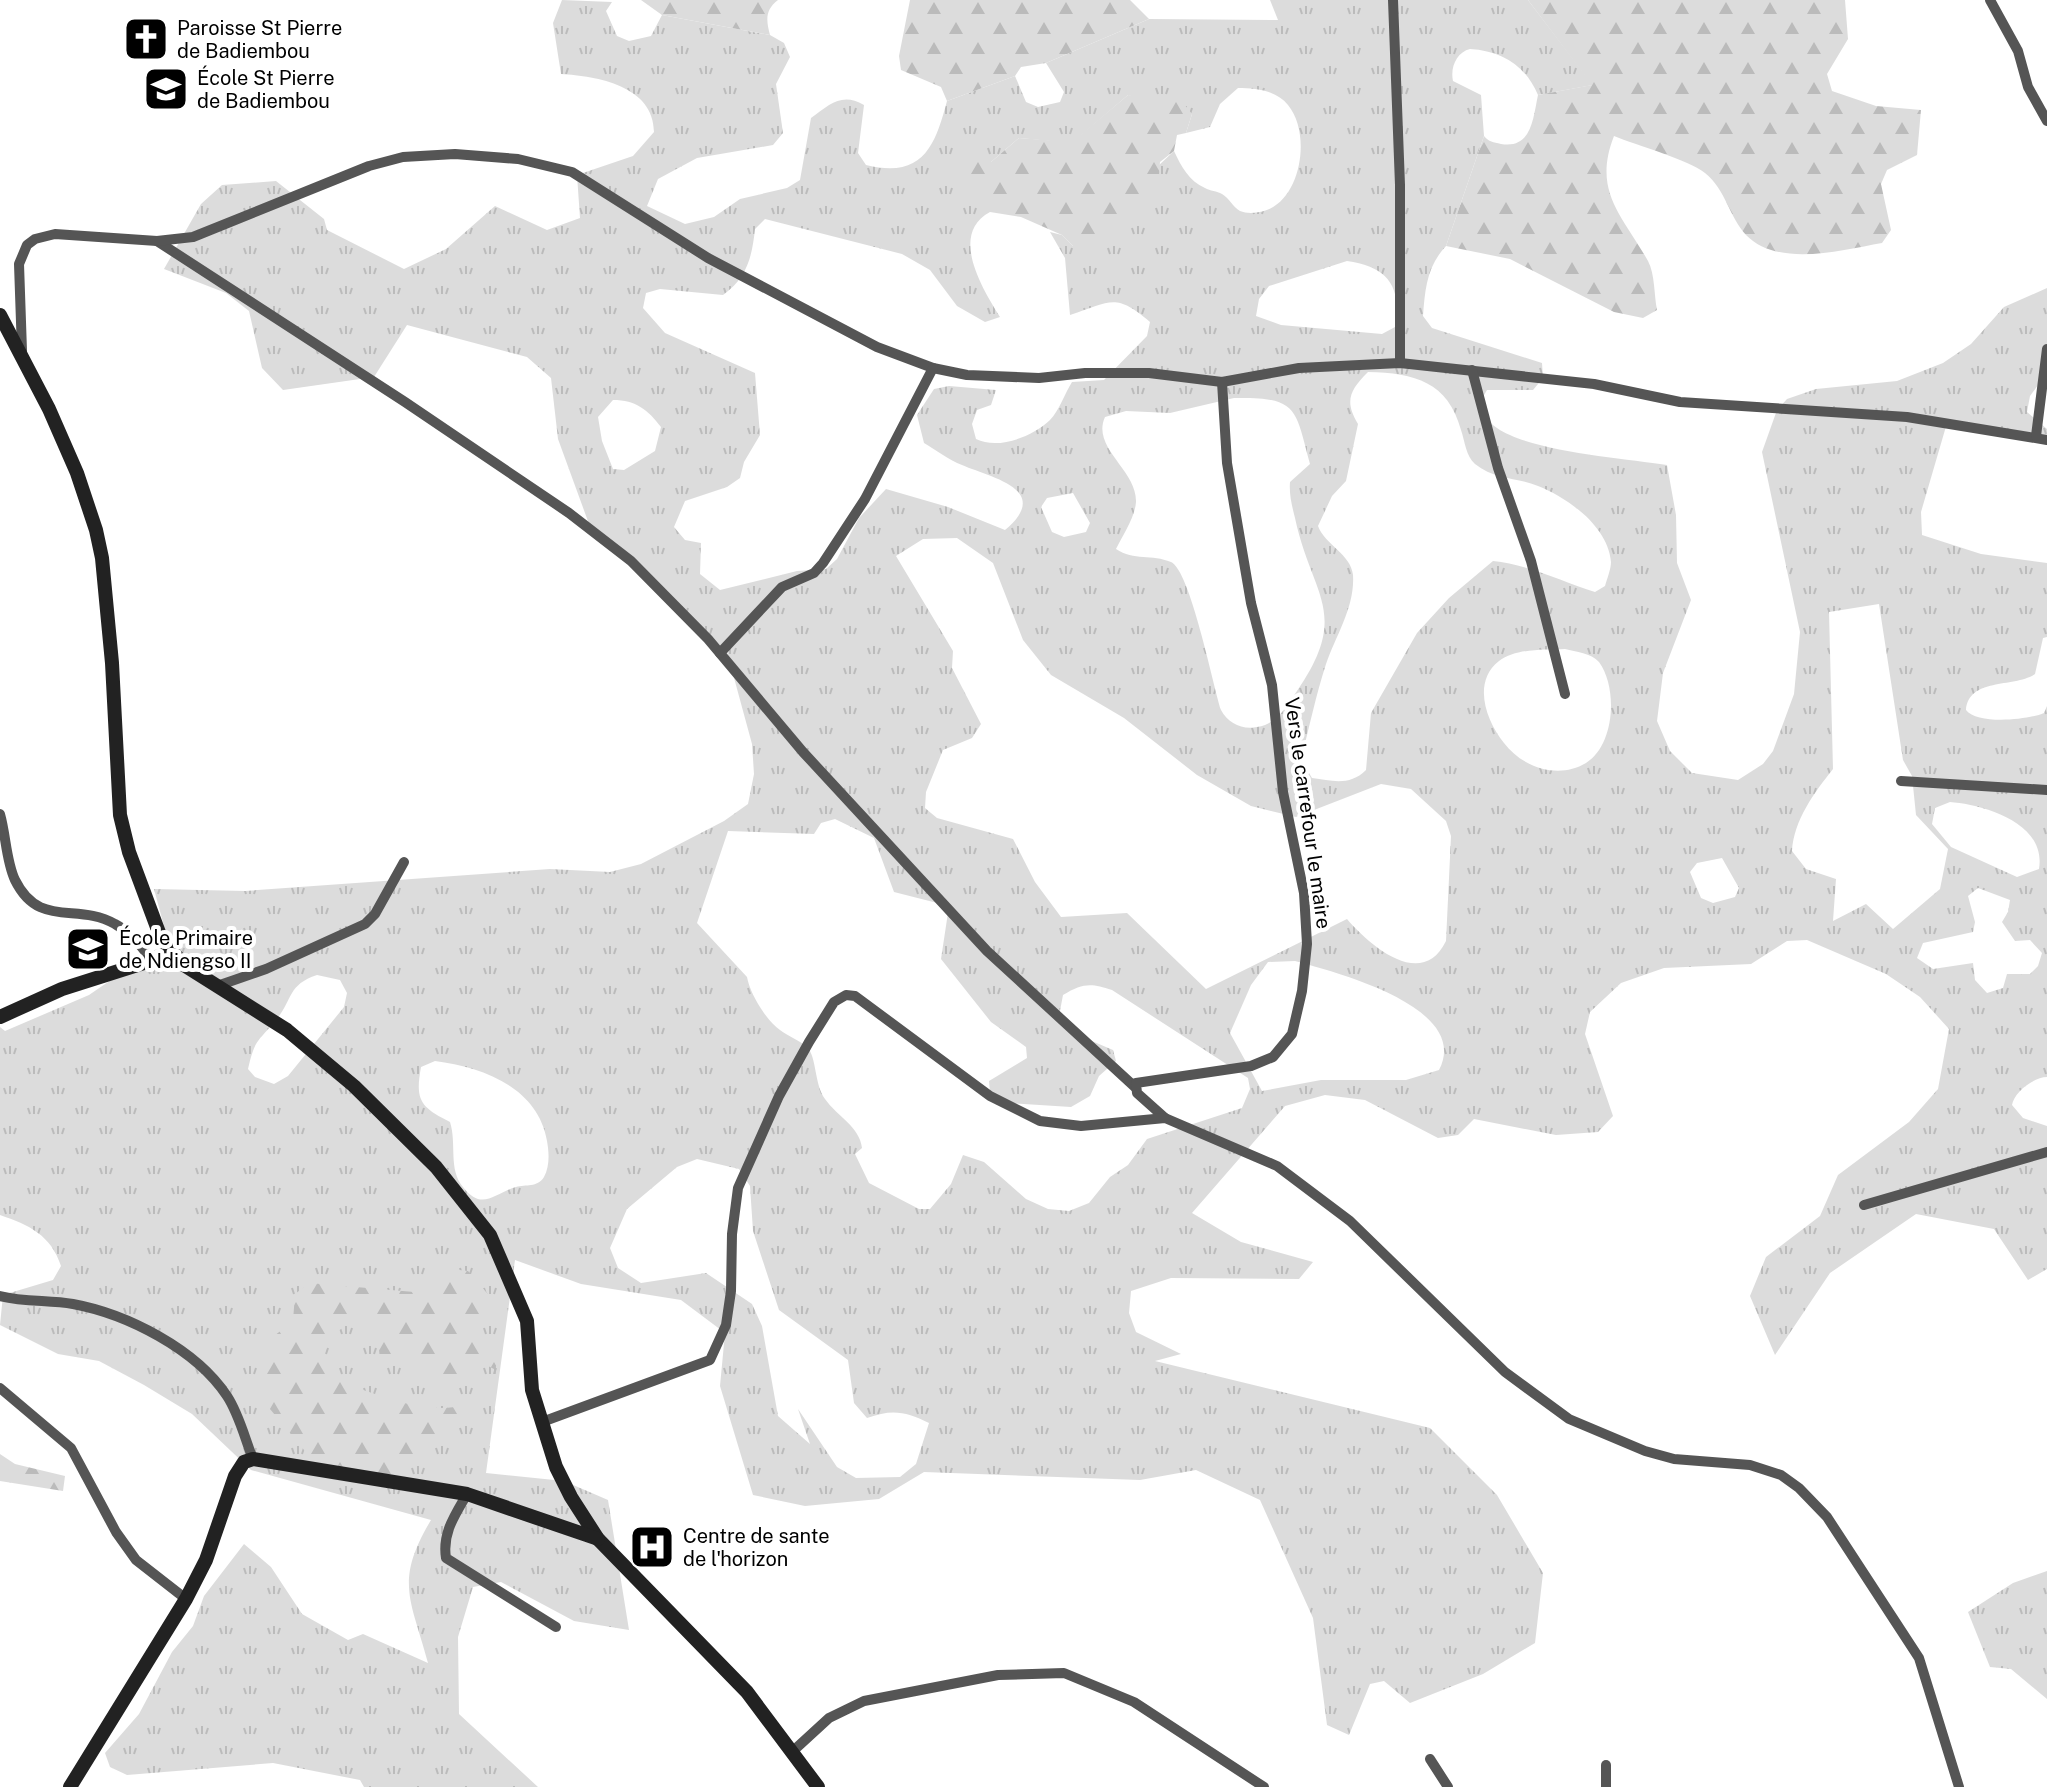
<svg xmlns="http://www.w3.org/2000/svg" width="2047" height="1787" font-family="'Public Sans',sans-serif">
<defs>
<pattern id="grass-tufts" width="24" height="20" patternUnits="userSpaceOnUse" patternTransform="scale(2)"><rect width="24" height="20" fill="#dcdcdc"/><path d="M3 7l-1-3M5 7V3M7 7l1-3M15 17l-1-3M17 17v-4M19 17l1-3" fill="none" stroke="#bbb"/></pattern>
<pattern id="forest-firs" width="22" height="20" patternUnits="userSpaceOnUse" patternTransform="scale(2)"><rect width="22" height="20" fill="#dcdcdc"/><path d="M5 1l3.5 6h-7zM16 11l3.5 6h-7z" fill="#bbb"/></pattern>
</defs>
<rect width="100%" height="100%" fill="#fff"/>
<g fill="url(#grass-tufts)" fill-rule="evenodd">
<path d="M562,0l50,2 -6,9 11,25 12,5 22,-5 11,-21 108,20 14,8 6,14 -14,27 7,49 -10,12 -76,13 -39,21 -11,27 38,18 29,-7 26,-18 47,-11 13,-8 11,-62c19,-14 31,-26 53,-13l-6,48 8,12c57,14 69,-19 81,-64l68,-25 11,26 12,5 22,-5 4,-10 -18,-29 103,-44 129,1 -8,-20h258l65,85 -55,10c-13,-30 -36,-44 -68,-46 -13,3 -20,18 -17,32l28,14 3,41 -38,110c-19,20 -21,43 -23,70l9,12 110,35 1,15 -10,12h-46l-7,12c4,11 7,20 17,26 35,24 126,30 170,37l9,50 1,48 14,37 -28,73 -6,48 13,30 22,22 46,7 25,-16 10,-13 21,-57 6,-62 -38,-180 15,-42 10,-11 29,-10 81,-8 46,-18 28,-19 33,-37 43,-19v85l-17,23 -3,16 20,17v15l-100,-21 -26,89 1,23 59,19 66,9v74l-4,1 -8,36c-21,14 -66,3 -69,36 11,15 62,10 78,3l3,-7v371c-13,0 -33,15 -35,28l11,13 24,8v143l-19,11 -34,-51 -78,-15 -86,59 -55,82 -25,-59 16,-39 54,-41 18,-41 71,-53 29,-33 11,-60 -29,-32 -34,-23 -79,-34 -20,1 -36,23 -87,4 -43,15 -31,29 -5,22 28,82 -15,16 -42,3 -82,-16 -16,16 -20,3 -73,-38 -40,-5 -40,11 -93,107 49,29 72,20 -14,17 -128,-1 -40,13 -2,22 7,19 45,22 -26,7 275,67 67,67 46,78 -8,70 -52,31 -73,29 -26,-22 -14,3 -21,51 -22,-10 -14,-107 -53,-118 -64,-30 -56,10 -216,-8 -45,27 -74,7 -52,-11 -33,-109 5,-53 -44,-33 -100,-16 -66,-24 -29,213 78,8 44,19 21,130 -55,-9 -73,-39 -28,5 -15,50 1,77 79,73h-174l-4,-7 -87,-17 -146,12 -17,-8 -5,-14 34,-39 33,-62 21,-26 11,-30 40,-52 27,23 31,47 46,26 15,-6 65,29c-17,-64 -34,-81 3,-143l-180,-50 -59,-56 -48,-29 -45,-24 -41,-7 -58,-29 3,-30 50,-15 8,-14c-10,-31 -32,-41 -61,-51v-188l5,4 84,-36 79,-54 -14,-52 91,2 305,-22 60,3 31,-8 83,-43 24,-17 6,-30 -2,-30 -25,-92 -138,-128 -31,-85 -7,-61 -24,-21 -120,-32 -33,52 -91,13 -21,-22 -13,-57 -23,-18 -62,-24 37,-65 21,-19 54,-4 48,38 3,11 77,39 42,-20 49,-43 52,24 33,-12 -3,-43 56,-19 21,-24c0,-46 -57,-56 -93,-58l-8,-51zM1238,88c17,0 38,2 50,17 24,29 13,96 -24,106 -7,2 -17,3 -24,0 -7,-4 -11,-13 -18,-17 -5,-3 -12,-3 -17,-6 -16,-7 -24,-22 -31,-37l-101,95 -11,-11 -12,-3 15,26 5,57c41,-13 45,-23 80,7l-3,14 -43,44 -32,2c-7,11 -13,29 -22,38 -18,17 -52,30 -74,19l-4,-15 5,-14 14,-5 5,-15 -47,-4 -15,3 -17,26 7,28c12,7 25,17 38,22 27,12 92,24 43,65l-57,-23 -62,-18 -27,29 -22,41 -11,10 -29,2 -77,19 -20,-16 1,-31 -16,-3 -11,-13 11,-26 42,-14 13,-9 4,-16 16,-27 -5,-62 -90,-40 -22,-25 3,-15 14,-4 63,6c24,-17 29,-38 32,-66l10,-10 137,35 28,16 27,36 28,16 15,-5c-18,-29 -51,-83 -10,-105l1,-50 28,-24 53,5 56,-48 64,19 -6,19 24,-6 10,-23zM1347,261c41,6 55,25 48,66l-13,7 -101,-9 -25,-9 3,-17 10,-13zM1368,372c47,1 80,10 93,58 4,12 5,26 14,34 20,16 41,13 63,22 30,12 70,40 73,76 0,7 -4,17 -6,24l-10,6c-32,-10 -69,-28 -102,-31l-44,37 -32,35 -46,80 -5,57c-16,16 -33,11 -54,8l-11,-18c8,-32 15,-65 25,-96 10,-29 29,-57 27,-89 -2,-21 -28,-30 -35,-49l14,-30 14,-15 12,-57c-14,-23 -8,-34 10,-52zM1234,398c64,-1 61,10 76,66l-20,18c-1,13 2,24 5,36 17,79 56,94 2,173 -11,16 -20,33 -40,36 -15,3 -29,-4 -36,-17 -8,-25 -31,-140 -50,-148 -19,-8 -37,-1 -55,-13 7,-14 19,-32 20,-47 1,-32 -45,-54 -31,-85l21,-6 44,2zM613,400c23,0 35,10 48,27l-6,24 -31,19 -11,-1 -11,-28 -4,-24zM1073,493l17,30 -4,9 -22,5 -12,-5 -11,-25 6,-9zM957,538l36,25 30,77 28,35 73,43 73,57 54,31 45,11 85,-33 30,5 35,32 5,15 -5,105c-24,50 -77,4 -99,-22l-141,70 -79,-76 -66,4 -26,-35 -22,-43 -76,-21 -12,-10 1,-16 17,-42 29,-12 9,-14 -29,-56 1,-17 -57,-95 27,-17zM1879,604l24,156 9,16 4,39 32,34 -8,40 -47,40 -27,-25 -33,17 3,-42 -30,-10 -14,-18c2,-31 22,-58 41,-82l-4,-157zM1565,649c11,3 26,4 34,13 19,26 16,83 -13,101 -28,17 -64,4 -82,-20 -18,-22 -32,-61 -5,-82 17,-13 46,-11 66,-12zM1950,802c29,2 97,19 89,67l-22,8 -66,-30 -19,-23 3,-16zM835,819l39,19 20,54 55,14 -8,53 50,63 35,25 1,11 -38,23 1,11 18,11 63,4 19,-11 9,-20 17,-15 -3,-11 -40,-17 -14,-17 4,-21c20,-12 28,-12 49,-5l136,88 2,11 -8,19 -95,31 -19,26 -18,12 -21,26 -20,8 -21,-2 -22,-10 -42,-37 -21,-7 -12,29 -21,25h-11l-50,-26 -14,-29 7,-6c-2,-21 -25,-32 -37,-49 -11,-15 -8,-42 -18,-52 -8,-7 -19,-11 -27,-17 -14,-10 -30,-36 -33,-53l-50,-54 31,-92 86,3 7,-11zM1722,858l17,30 -4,9 -22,6 -12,-5 -11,-26 7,-9zM1978,888l32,12 -2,12 -6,10 13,19 15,-1 12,13 -4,13 -8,8h-23l-4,14 -16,5 -12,-13 -2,-17 -40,6 -16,-11 6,-15 50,-11 2,-10 -7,-26zM1295,961c40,11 177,46 144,109l-33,10h-85l-59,11 -32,-58 21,-48 17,-23zM317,975l23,5 7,13 -3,14 -56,69 -14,8 -19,-7 -7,-8c7,-30 9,-26 28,-49 17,-20 11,-35 41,-45zM435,1061c47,6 103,26 112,80 2,11 3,25 -3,36 -7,11 -18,7 -28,10 -21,6 -34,25 -53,0 -15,-18 -6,-43 -13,-65 -30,-15 -35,-22 -29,-55zM697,1159l42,10 11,17 3,45 26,79 69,50 6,43 13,15c24,-9 39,-7 62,5l-13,41 -16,13 -44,1 -19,-11 -39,-58 12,35 -32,-28 -16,-90 -10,-22 -46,-31 -65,10 -23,-15 -8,-20 17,-39 50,-42z"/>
<path d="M2047,1571v128l-36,-30 -21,-2 -22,-55 45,-29z"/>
</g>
<g fill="url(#forest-firs)" fill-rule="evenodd">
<path d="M641,0h137c-13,10 -12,20 -8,35l-108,-20z"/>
<path d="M910,0h220l19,19 -103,44 -25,4 -6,9 -68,25 -6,-14 -40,-17 -2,-14z"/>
<path d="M1528,0h317l3,39 -21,35 5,17 44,15 45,4 -4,45 -30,15 -6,14 10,46 -9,13c-40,7 -104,25 -136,-8 -17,-18 -20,-45 -41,-62 -16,-13 -69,-28 -91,-37 -22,56 9,80 34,125 7,13 6,34 9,49l-14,8 -29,-6 -104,-53 -64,-13 38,-110c5,6 9,6 17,8 31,5 32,-26 37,-49l54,-10z"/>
<path d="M1128,95l53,5 11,14 -6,19 -9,2 -3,16 -14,11 -2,26 -72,60 -13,-2 -11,-11 -41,-18 -31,-5 -39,-41 14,-12 26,3 28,-24 53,4z"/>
<path d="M442,1268l26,3 24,28 -14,27 18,39 -1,26 -98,84 -78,-7 -59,-71 4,-53 29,-23 2,-27 14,-11 105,9zM360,1320l17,8 3,32 23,-3 24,21h33l26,-13 8,4 -1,21c-47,40 -116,3 -166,-13 -11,-24 8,-52 33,-57z"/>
<path d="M0,1454l15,10 50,12 -2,15 -63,-10z"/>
</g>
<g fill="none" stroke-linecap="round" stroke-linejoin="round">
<g stroke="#555" stroke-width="10">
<path d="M1393,0l7,185v178"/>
<path d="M1990,0l28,51 10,36 19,34"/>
<path d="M157,241l248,161 164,111 62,48 77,78 95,113 184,199 149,137"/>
<path d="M22,351l-3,-87 8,-19 8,-6 20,-5 102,7 36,-4 176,-71 34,-9 52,-3 63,5 54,13 136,86 169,89 56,21 34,7 72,3 46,-5h64l73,9 77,-14 101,-5 194,21 86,18 227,15 140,23"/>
<path d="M1472,370l26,98 33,93 34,133"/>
<path d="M2036,436l11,-87"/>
<path d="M720,653l62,-66 32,-14 9,-10 42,-64 68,-131"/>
<path d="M1901,781l146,9"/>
<path d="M0,814c6,21 6,47 15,66 24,49 62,22 100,44 15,8 26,21 35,34"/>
<path d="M217,986l49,-17 99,-45 10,-10 29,-52"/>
<path d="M1165,1118l-28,-25 -1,-10 115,-17 22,-9 19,-23 10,-43 5,-47 -3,-51 -21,-101 -11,-107 -21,-82 -24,-140 -5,-81"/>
<path d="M1864,1205l183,-53"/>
<path d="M0,1296c24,6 49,4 73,8 54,10 123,45 154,92 12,18 18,43 26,63"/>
<path d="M0,1388l71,60 45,84 20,28 50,39"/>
<path d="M542,1422l168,-62 16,-35 5,-34 1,-57 6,-46 41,-92 30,-54 25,-40 12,-7 9,1 135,100 50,25 41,5 84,-8 112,48 73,55 155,151 64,47 76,32 29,8 76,6 31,10 18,13 28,29 92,141 40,129"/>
<path d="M467,1494c-12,21 -25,39 -21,64l110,69"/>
<path d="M793,1751l36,-33 35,-17 134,-26 66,-2 70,29 130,85"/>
<path d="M1430,1759l18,28"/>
<path d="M1606,1765v22"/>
</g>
<g stroke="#222" stroke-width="14">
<path d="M0,315l49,94 28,64 19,57 6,28 10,105 8,152 9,37 32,86 23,27 103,65 67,56 82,81 54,68 37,86 5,69 24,77 15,30 27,42 149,153 71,95"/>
<path d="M0,1017l62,-28 110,-35"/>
<path d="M70,1787l116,-188 20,-39 29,-84 9,-14 9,-3 214,35 131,45"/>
</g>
</g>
<defs>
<g id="church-square" transform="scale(2.3)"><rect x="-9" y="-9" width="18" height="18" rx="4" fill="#000" stroke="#fff"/><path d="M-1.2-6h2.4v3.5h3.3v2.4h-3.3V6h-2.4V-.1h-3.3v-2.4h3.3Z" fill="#fff"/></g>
<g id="school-square" transform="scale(2.3)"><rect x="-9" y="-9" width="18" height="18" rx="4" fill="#000" stroke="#fff"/><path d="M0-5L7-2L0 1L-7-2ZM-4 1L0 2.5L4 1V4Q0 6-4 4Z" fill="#fff"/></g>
<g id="hospital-square" transform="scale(2.3)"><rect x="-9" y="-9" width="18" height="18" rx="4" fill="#000" stroke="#fff"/><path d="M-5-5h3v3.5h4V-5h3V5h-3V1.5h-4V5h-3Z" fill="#fff"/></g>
</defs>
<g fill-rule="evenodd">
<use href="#church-square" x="146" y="39"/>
<use href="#school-square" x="166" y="89"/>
<use href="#school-square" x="88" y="949"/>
<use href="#hospital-square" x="652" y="1547"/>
</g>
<g text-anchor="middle" stroke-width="8" stroke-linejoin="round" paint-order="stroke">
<g font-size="20" fill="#000" stroke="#fff" text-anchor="start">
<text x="177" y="35">Paroisse St Pierre<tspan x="177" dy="23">de Badiembou</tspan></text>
<text x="197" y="85">École St Pierre<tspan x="197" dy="23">de Badiembou</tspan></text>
<text x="119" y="945">École Primaire<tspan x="119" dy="23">de Ndiengso II</tspan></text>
<text x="683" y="1543">Centre de sante<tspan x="683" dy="23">de l'horizon</tspan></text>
</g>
<g font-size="20" fill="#000" stroke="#fff">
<text transform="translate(1308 813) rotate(82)" y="7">Vers le carrefour le maire</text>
</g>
</g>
</svg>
